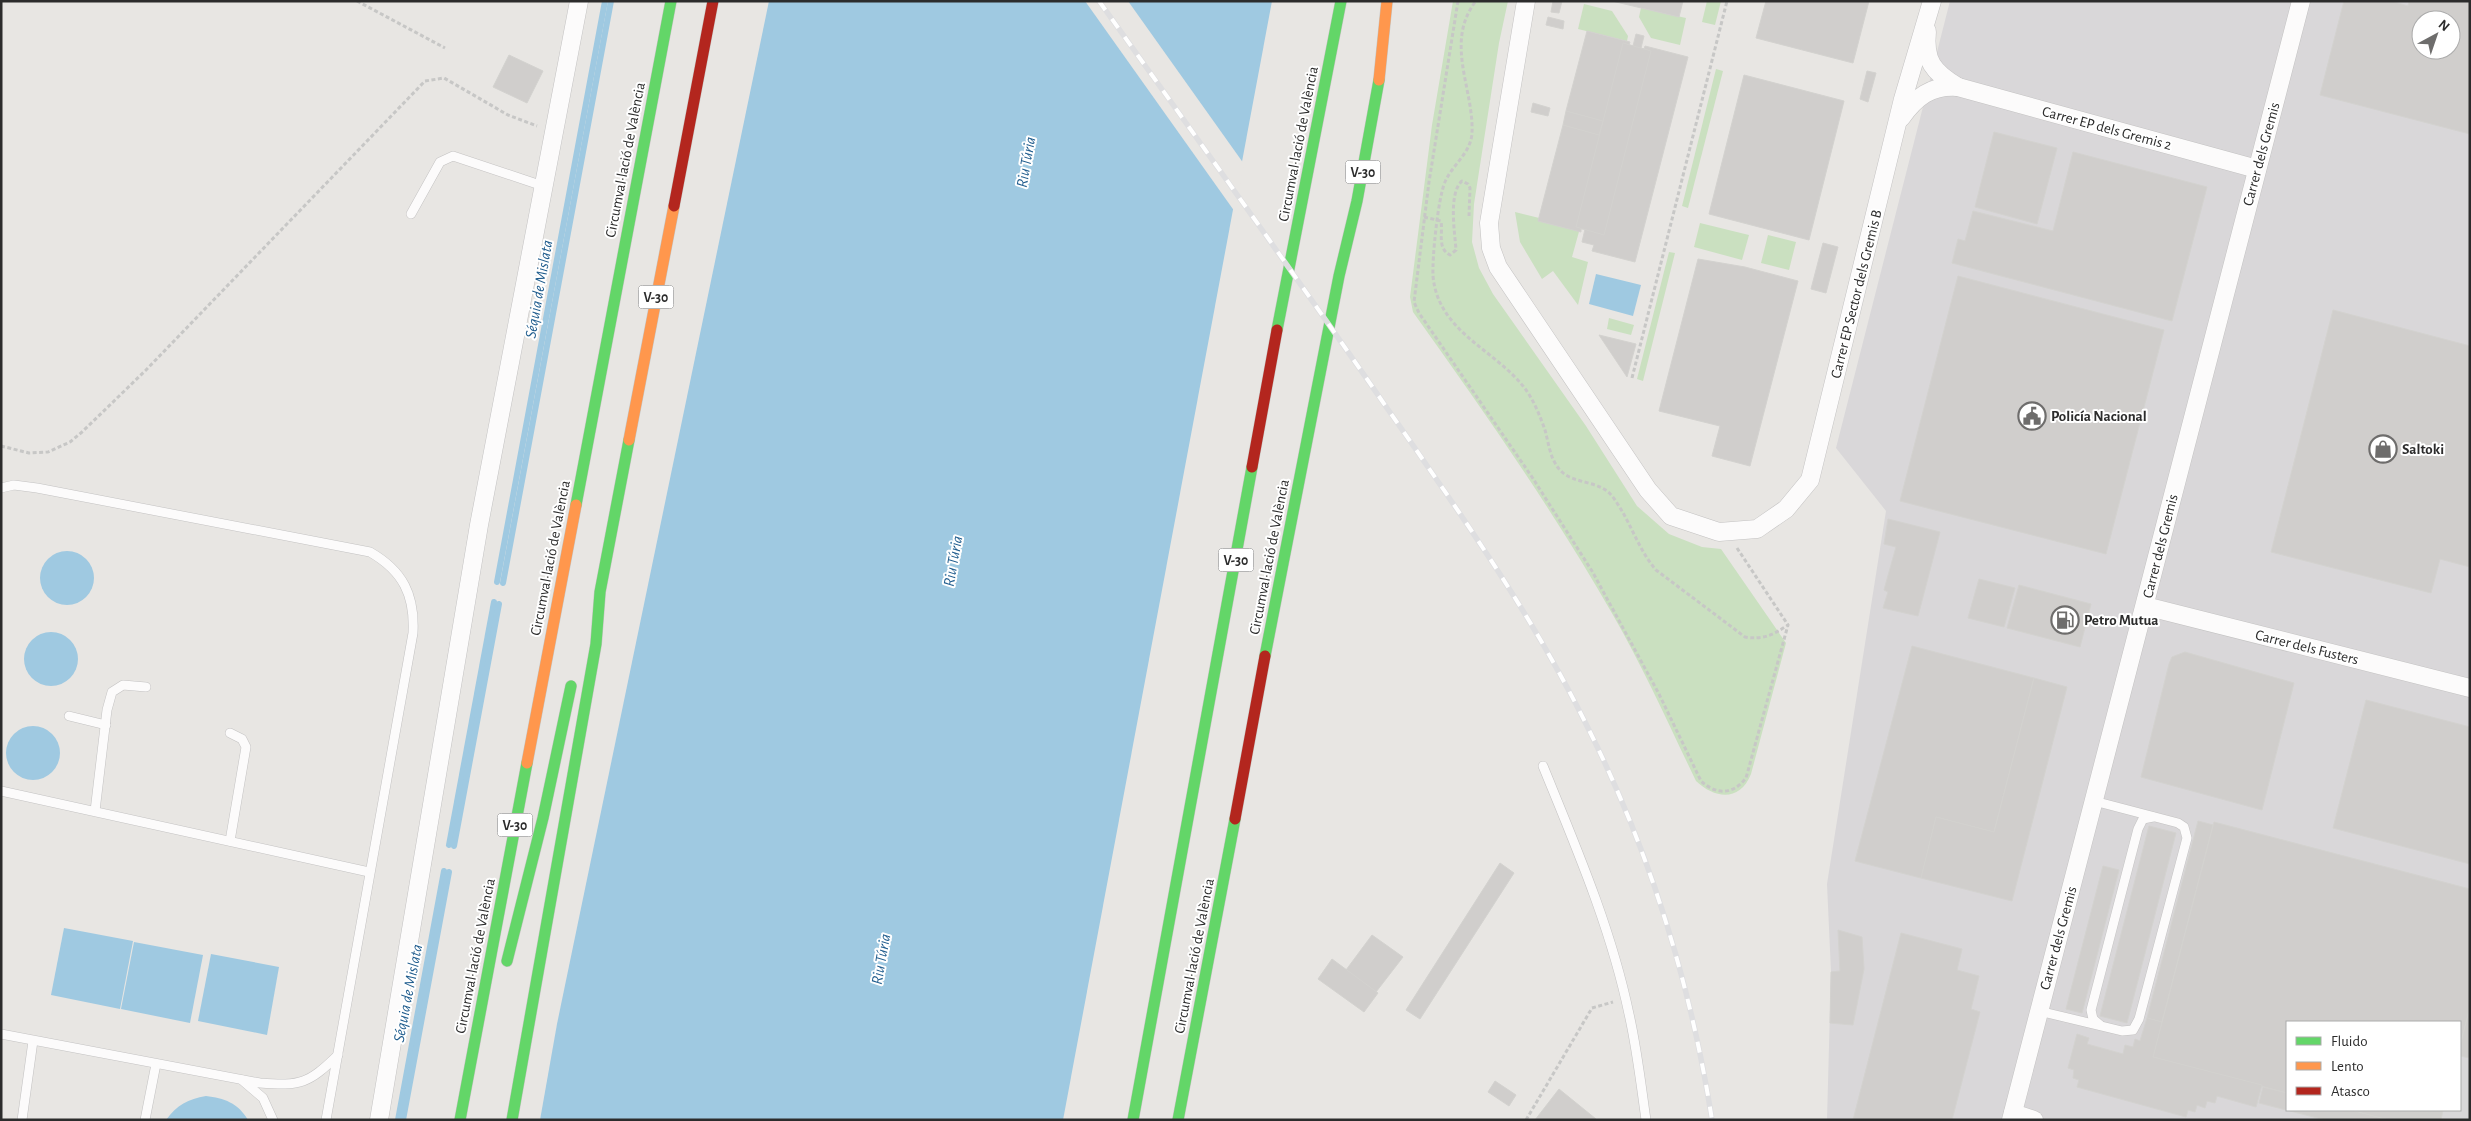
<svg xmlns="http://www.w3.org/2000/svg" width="2471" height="1121" font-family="'Alegreya Sans',sans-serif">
<rect width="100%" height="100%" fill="#e8e6e3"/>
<path fill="#d9d7d9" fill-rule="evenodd" d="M1950,1h520v1119h-643l4,-148 -4,-88 59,-373 -50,-63zM2421,20h30v30h-30zM2287,1022h173v88h-173z"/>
<g fill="#cae0c0">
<path d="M1453,1h55l-9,42 -25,161 -2,38 7,26 14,26 93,132 51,80 32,28 33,13 19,2 65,94 -35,131c-11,28 -36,25 -55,7 -27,-56 -52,-112 -83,-166 -60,-105 -130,-205 -200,-303l-3,-15 22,-172z"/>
<path d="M1707,1h14l-6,24 -13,-3z"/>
<path d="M1584,4l28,7 16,25 -1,5 -49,-12z"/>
<path d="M1641,8l45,10 -6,27 -29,-7 -12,-21z"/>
<path d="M1716,69l7,2 -35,137 -6,-2z"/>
<path d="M1515,212l65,16 -8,29 16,5 -10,43 -25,-34 -11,8 -22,-37z"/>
<path d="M1700,223l49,12 -7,25 -48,-13z"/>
<path d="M1768,235l28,7 -7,28 -28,-7z"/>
<path d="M1669,252l6,1 -32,128 -6,-2z"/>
<path d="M1609,318l25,7 -3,10 -24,-6z"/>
</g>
<g fill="#9fc9e1">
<path d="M769,1h503l-209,1119h-523l17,-96z"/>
<path d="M1596,274l45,11 -8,31 -44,-12z"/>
<circle cx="67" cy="578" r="27"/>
<circle cx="51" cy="659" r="27"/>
<circle cx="33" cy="753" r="27"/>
<path d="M64,928l69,13 -13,68 -69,-14z"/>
<path d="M134,942l69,13 -13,68 -69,-14z"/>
<path d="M211,954l68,13 -12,68 -69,-14z"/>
<path d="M206,1096c18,2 32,7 42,24h-82c11,-15 22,-21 40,-24z"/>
</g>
<path fill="#e8e6e3" d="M1085,1h43l116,163 -9,48z"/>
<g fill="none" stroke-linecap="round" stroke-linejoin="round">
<g stroke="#9fc9e1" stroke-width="6">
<path d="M497,582l108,-581"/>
<path d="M503,583l108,-582"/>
<path d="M449,845l45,-243"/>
<path d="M454,846l45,-242"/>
<path d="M398,1120l46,-249"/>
<path d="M403,1120l46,-248"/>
</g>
</g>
<g fill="#d0cecc" stroke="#d3d2cf" fill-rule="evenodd">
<path d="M1553,1h9l-3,12 -8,-1z"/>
<path d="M1612,1h71l-4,16z"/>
<path d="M1766,1h103l-16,62 -97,-25z"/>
<path d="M2344,1h47l17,5 1,-5h61v133l-150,-39zM2421,20h30v30h-30z"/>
<path d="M1548,17l16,4 -1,8 -17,-4z"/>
<path d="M1587,31l43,11 -1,3 4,1 3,-12 8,2 -3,12 3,1 1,-3 43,11 -53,205 -43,-11 2,-6 -12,-3 3,-13h-4v3l-43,-11 25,-96 7,2 2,-9 36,9 1,-4 -43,-12z"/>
<path d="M1623,43l28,8 -47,184 -28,-8z"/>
<path d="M509,55l34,16 -16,32 -34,-16z"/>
<path d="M1867,71l9,2 -8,29 -8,-3z"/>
<path d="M1744,75l100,26 -35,139 -100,-26z"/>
<path d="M1533,103l17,5 -2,8 -17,-4z"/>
<path d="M1566,111l37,10 -4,14 -36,-10z"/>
<path d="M1994,132l63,16 -20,76 -62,-17z"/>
<path d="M2073,152l134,35 -35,134 -220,-58 6,-24 7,2 8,-30 80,20z"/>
<path d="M1823,243l15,4 -12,46 -15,-4z"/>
<path d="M1698,259l47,8 53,14 -48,185 -38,-10 8,-30 -61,-15z"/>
<path d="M1958,276l206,54 -58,224 -206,-53z"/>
<path d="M2333,310l137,36v221l-30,-8 -9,34 -160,-41z"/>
<path d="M1599,335l37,9 -9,33z"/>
<path d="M1888,519l52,13 -22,84 -35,-8 5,-16 -4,-2 12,-43 -12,-3z"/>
<path d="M1979,579l36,9 -11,39 -36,-9z"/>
<path d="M2019,585l72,19 -11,43 -73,-19z"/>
<path d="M1912,646l122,32 -40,154 -58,-15 -15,61 -66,-17z"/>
<path d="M2185,652l109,31 -32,127 -121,-33 28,-113 3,-7z"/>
<path d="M2034,678l33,9 -55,214 -91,-23 15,-61 58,15z"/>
<path d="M2366,700l104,27v137l-137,-36z"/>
<path d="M2198,821l15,4 -51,197 -15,-4z"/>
<path d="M2214,822l256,67v118l-10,39v-24h-173v71l-134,-36z"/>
<path d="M2149,826l27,7 -49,190 -27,-7z"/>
<path d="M1500,863l14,10 -94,146 -14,-9z"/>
<path d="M2103,866l16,4 -37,143 -16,-4z"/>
<path d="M1838,930l24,7 2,32 -11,56 -23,-2 1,-51 9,-1z"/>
<path d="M1901,933l61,16 -5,21 22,6 -8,33 9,3 -28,108h-99z"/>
<path d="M1372,935l31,22 -27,35 -30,-22z"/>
<path d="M1332,959l46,34 -14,19 -46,-33z"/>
<path d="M2470,1007v51l-10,-2v-10z"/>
<path d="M2147,1018l15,4 -9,35 109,28 -6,22 -39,-11 -2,7 -8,-2 -2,7 -8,-3 -2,7 -7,-2 -2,7 -109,-30 2,-7 -6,-2 1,-8 -6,-2 9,-34 12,4 -2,6 36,10 2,-9 8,2 2,-8 5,2z"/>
<path d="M1495,1081l21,14 -7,11 -21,-14z"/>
<path d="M2263,1087l24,6v17h64l38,10h-64l-66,-17z"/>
<path d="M1559,1089l37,30v1h-61z"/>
<path d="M2351,1110h92l-2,10h-52z"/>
</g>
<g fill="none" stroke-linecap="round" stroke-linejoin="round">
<g stroke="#c3c2c2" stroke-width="10">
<g id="lane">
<path d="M411,214l29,-52 13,-6 90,30"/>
<path d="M1,488l13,-3 23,3 333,64c33,19 45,43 43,81l-87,487"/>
<path d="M69,716l37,9"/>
<path d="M1543,766c33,81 68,162 86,248 8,35 12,71 17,106"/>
<path d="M1,791l368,81"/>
<path d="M95,811l12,-101 5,-18 11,-7 23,2"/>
<path d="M230,841l16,-94 -4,-8 -12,-6"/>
<path d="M2039,1011l83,20 11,-1 6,-11 48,-181 -3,-11 -6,-4 -84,-22"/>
<path d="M2100,1025l-7,-6 -2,-9 47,-181 5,-10 10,-2"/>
<path d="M1,1034l259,49c41,3 48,1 78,-28"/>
<path d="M242,1080l21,18 10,22"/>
<path d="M22,1120l11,-79"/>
<path d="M145,1120l11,-56"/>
</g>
</g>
<g stroke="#c3c2c2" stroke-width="19">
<g id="street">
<path d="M1526,1l-37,222 2,25 7,19 150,223 23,26 48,16 38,-3 29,-20 24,-29 93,-381 29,-98"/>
<path d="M1927,31c-3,30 6,41 31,56"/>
<path d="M1901,118c15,-21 30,-33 57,-31l299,82"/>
<path d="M2145,606l325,82"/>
<path d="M2013,1113l21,7"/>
<path d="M379,1120l100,-595 100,-524"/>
<path d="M2011,1120l290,-1119"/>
</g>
</g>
<g stroke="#c5c4c2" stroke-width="12">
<g id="fast">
<path d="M1277,330l64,-329"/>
<path d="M576,505l95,-504"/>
<path d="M1265,656l74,-380 18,-75 22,-121"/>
<path d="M507,961l36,-143 28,-132"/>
<path d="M460,1120l67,-357"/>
<path d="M512,1120l84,-476 4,-52 29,-152"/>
<path d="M1133,1120l119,-653"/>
<path d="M1178,1120l57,-301"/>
</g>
</g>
<g stroke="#c5c4c2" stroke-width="12">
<g id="slow">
<path d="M1379,80l8,-79"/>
<path d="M629,440l45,-234"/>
<path d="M527,763l49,-258"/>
</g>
</g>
<g stroke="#c5c4c2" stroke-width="12">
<g id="jam">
<path d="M674,206l39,-205"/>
<path d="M1252,467l25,-137"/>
<path d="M1235,819l30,-163"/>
</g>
</g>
<g stroke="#c7c7c6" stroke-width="3" stroke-dasharray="4 2.5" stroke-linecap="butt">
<path d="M357,1l88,47"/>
<path d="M1458,1l-29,181 -15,120 5,11 113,164 60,94 67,123 42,87c15,14 32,14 45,-3l42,-153c-15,10 -25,15 -43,12l-89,-67c-19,-22 -26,-51 -44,-74 -11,-15 -37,-12 -50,-24 -12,-11 -13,-28 -17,-42 -5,-14 -12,-32 -22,-44 -31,-38 -85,-55 -90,-110 -1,-18 5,-78 12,-94 7,-17 26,-29 27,-49 2,-44 -28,-91 4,-132"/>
<path d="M1424,217l17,4c2,13 -4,27 9,34l6,-5c-1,-16 -8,-57 6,-69l6,3 2,4 -1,28"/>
<path d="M1632,378l95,-377"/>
<path d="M1,446l28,7 19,-1 22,-10 12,-10 64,-62 279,-289 19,-3 64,37 29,11"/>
<path d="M1737,548l51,77"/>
<path d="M1526,1120l66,-112 21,-6"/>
</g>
<use href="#lane" stroke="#fcfbfb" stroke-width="9"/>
<use href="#street" stroke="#fcfbfb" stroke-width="18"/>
<use href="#fast" stroke="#63d668" stroke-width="11"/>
<use href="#slow" stroke="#ff974d" stroke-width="11"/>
<use href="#jam" stroke="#b3261e" stroke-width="11"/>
<g stroke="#dedee0" stroke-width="5.5">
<path id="rail" d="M1099,1c97,136 194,271 288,407 73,105 147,209 203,324 60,121 101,254 122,388"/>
</g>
<use href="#rail" stroke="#fff" stroke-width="4" stroke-dasharray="11" stroke-linecap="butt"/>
</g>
<defs>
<g id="civic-ring" transform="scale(1.4375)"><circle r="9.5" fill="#fff" stroke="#6e6d6c" stroke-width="1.5"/><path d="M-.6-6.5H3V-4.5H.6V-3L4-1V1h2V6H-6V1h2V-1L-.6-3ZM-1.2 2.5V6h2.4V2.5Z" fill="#6e6d6c"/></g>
<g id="shop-ring" transform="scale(1.4375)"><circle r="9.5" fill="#fff" stroke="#6e6d6c" stroke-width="1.5"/><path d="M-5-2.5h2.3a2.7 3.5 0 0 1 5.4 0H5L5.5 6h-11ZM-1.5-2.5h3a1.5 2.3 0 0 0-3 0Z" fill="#6e6d6c"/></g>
<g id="fuel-ring" transform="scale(1.4375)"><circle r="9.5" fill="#fff" stroke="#6e6d6c" stroke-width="1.5"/><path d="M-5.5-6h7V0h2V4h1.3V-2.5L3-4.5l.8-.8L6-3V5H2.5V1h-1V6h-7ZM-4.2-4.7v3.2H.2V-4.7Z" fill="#6e6d6c"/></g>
</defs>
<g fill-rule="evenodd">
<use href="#civic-ring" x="2032" y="416"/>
<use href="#shop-ring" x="2383" y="449"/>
<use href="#fuel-ring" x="2065" y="620"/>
</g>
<g text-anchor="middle" stroke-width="4" stroke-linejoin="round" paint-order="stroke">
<g fill="#fff" stroke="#6b6b6b" stroke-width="1">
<rect x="1345.5" y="160.5" width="35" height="23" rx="4"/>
<rect x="638.5" y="285.5" width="35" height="23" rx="4"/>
<rect x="1218.5" y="548.5" width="35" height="23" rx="4"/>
<rect x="497.5" y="813.5" width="35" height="23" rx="4"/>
</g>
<g font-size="14" font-weight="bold" fill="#2c2c2c">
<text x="1363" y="177">V-30</text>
<text x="656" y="302">V-30</text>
<text x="1236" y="565">V-30</text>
<text x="515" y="830">V-30</text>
</g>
<g font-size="15" fill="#2c2c2c" stroke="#fff">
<text transform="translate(2107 128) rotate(15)" y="5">Carrer EP dels Gremis 2</text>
<text transform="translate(1298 144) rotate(-79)" y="5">Circumval·lació de València</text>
<text transform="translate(2261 154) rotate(-75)" y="5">Carrer dels Gremis</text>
<text transform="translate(625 160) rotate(-79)" y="5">Circumval·lació de València</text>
<text transform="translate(1856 294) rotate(-76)" y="5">Carrer EP Sector dels Gremis B</text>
<text transform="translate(2160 546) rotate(-76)" y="5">Carrer dels Gremis</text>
<text transform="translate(1269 557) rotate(-79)" y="5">Circumval·lació de València</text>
<text transform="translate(550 558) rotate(-79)" y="5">Circumval·lació de València</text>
<text transform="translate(2307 647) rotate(14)" y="5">Carrer dels Fusters</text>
<text transform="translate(2058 938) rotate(-75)" y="5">Carrer dels Gremis</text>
<text transform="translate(475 956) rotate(-79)" y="5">Circumval·lació de València</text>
<text transform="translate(1194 956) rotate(-79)" y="5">Circumval·lació de València</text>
</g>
<g font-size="15" font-weight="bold" fill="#2c2c2c" stroke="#fff" text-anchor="start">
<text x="2051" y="421">Policía Nacional</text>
<text x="2402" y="454">Saltoki</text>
<text x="2084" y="625">Petro Mutua</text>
</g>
<g font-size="16" font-style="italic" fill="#1f5c8d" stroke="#fff">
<text transform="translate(1025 162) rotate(-80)" y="6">Riu Túria</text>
<text transform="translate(538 289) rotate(-80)" y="6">Séquia de Mislata</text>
<text transform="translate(952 561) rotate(-80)" y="6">Riu Túria</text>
<text transform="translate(880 959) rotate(-80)" y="6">Riu Túria</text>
<text transform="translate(407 993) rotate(-79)" y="6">Séquia de Mislata</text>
</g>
</g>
<rect width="2471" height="1121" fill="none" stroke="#2c2c2c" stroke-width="5"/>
<rect x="2286" y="1021" width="175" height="90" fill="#ffffff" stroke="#ababab"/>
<rect x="2296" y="1037" width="25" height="8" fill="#63d668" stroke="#ababab"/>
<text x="2331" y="1046" font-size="15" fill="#2c2c2c">Fluido</text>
<rect x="2296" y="1062" width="25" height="8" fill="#ff974d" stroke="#ababab"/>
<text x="2331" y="1071" font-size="15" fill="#2c2c2c">Lento</text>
<rect x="2296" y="1087" width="25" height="8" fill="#b3261e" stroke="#ababab"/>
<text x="2331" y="1096" font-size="15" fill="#2c2c2c">Atasco</text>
<g transform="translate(2436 35) rotate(40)"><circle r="24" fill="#ffffff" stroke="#ababab"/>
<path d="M0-4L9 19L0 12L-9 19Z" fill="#6e6d6c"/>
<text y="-8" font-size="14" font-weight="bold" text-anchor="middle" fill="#2c2c2c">N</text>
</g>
</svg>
